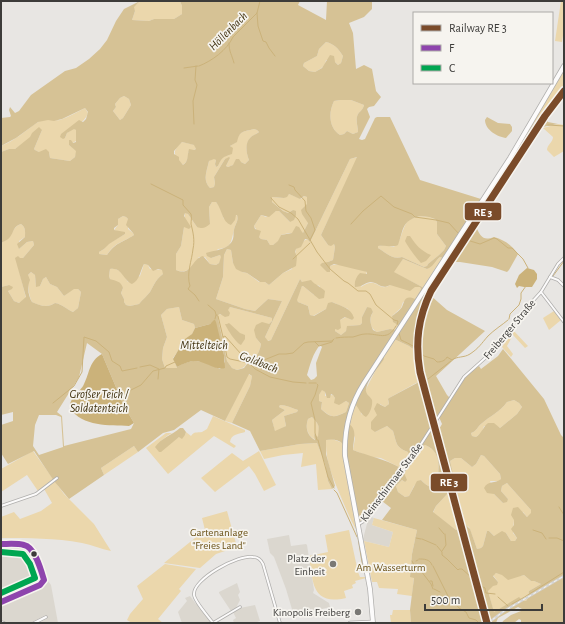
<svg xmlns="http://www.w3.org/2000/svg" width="565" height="624" font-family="'Alegreya Sans',sans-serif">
<rect width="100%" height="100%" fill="#e8e6e3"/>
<g fill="#dbd7cf">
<path d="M564,90v4l-24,31 -108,167 -7,15 -6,27v21l2,11 68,257h-2l-69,-256 -3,-22 3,-22 7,-22 13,-24 108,-165z"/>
<path d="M369,516l5,2 -2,7 21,7 -4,15 -25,-6 -1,-2z"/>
<path d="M289,535l2,11 15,-2 1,1 7,45 -1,3 16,10 1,4 -36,9 -8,-27 -12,-32 -4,-4 -3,-14z"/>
<path d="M1,542l25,3 8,7 10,24 7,9 7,38h-57z"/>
<path d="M237,583l3,9 -2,3 2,5 -4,8 -5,3 -12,-18v-1z"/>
<path d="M190,596l6,8h1l14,19h-29l-4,-11 9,-11 -2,-3z"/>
<path d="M255,605l5,16 -6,2h-20l-1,-3 3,-2 -3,-6 7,-4z"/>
</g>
<g fill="#ebd7ac">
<path d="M141,1h39l2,5v8l-8,5h-20l-5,2 -17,-1 3,-9 -2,-4z"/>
<path d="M561,1h3v28l-2,13 -7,-1z"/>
<path d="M326,42c8,2 12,6 17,14l-2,7 -3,2 -3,-3 -9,-2c-1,7 -6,9 -11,12l-6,-1 -6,-5 1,-3 13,-7 2,-7z"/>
<path d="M564,68v22l-14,16 -12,18 -5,-2z"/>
<path d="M124,96l5,3 2,6 -8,13 -3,2 -7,-9 3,-4 -1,-3 5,-6z"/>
<path d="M340,100h11l13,5c-1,5 -4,6 -6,9 -3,6 0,12 0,18l-5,2 -6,-3 -3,3 -4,1c-11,-7 -12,-22 -6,-34z"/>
<path d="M85,108l3,5c-5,13 -14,10 -23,19v6l2,-5 7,-5 2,2v11l-7,4 8,6 -2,6 -5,4 -20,-3 -1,-6h-10l-4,-2 -1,-1 8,-19 -27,19h-6l-8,3v-6c14,-5 25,-16 37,-24 7,-4 14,-1 22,-2 8,-3 17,-8 25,-12z"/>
<path d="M533,123l4,2 -109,169 -4,-3z"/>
<path d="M558,124l6,1v26l-10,6 -7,-7c0,-5 6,-8 6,-13l-10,-9z"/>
<path d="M254,129l3,1 2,2c-2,2 -6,3 -8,5 -6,6 -5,16 -2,23l-4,4 -4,-2 -13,5 -2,-1 4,-8 -5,1 -11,18 1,6 -1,4 -4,1c-8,-8 -3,-17 -1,-27l5,-3 2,2 -1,4 1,3 2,-1c2,-6 4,-10 11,-11l2,-8 -1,-1 6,-4c4,-12 7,-10 18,-13z"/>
<path d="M182,142l13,3 1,4 -8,3c1,5 -1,10 -5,13 -9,-10 -12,-13 -1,-23z"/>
<path d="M358,157l-37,78 7,10 6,-1 1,3 -2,13 -5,2 2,4c7,-4 29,2 37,6l-6,15c17,-12 17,6 29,-2l30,2 1,2 -6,10 -12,3 -2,6 -9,8 6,9 -4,6 -4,-2 -13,3c-8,-4 -8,-14 -4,-20l-6,-5 -5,10v6l-2,2 -12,1 -2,5 -5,4 -6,-4v-2l5,-4v-5l6,-3 6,3 -4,-11 -16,-7 -6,7 -13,7 -3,-1 -2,-9 -10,-4 -2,-2 6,-14h1l11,9 6,-9 -18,-4 -2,-3 -29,61 -4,1 -2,-4 17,-36 -14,-2 -13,12 -10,-2 -29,-10 7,-22 1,-22 3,-6 4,1 2,13 9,9 5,1 12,9h6l4,3 14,-12 9,-4 4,-20c6,-3 6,-8 11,-10l3,3 40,-83z"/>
<path d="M289,194l12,5 3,-3 3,1 1,26 -5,10h-14l-8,2 -2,6 -6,4h-3l-3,-5 -6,-1 -2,-2v-3l-5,-8 7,-11 5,2 10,-6h3l11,11 3,-12 -5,3 -5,-2 -11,-9v-5l12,1z"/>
<path d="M212,202h4l4,5 4,12 13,-4c2,6 -2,9 -3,15 -3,11 -2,18 -16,19l-7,9 9,-3 2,2 -3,6 -3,2 -6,-1 -5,-7h-6c-6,9 -11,18 -23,13v-16l5,-8 3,-19 1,-15 3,2 9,13 13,-3 -1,-17z"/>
<path d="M123,216l3,1 2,2v10l5,4 1,2c-12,8 -19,7 -27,20l-8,-1v-2l5,-3 4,-5 17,-10 -11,-4 4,-5v-6z"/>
<path d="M420,216l9,1 6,2 2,3v12l9,12 -2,4 -5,5 -11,9 -1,2 -3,1 -22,-10c-9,3 -16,-4 -24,-9v-2l6,-1 10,2c2,-3 6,-7 7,-11 5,-13 4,-16 19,-20z"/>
<path d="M21,224c5,4 4,7 4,13l-6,4v8l8,-7 6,-1 1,4 -11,13h-7l10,40 -7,5 -5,-2 -6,-10 1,-1v-5l-8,2v-44c13,-6 10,-16 20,-19z"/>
<path d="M440,257l3,1 -19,30 -31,-16 10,-13 24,10z"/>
<path d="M144,264l4,1 2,4 13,1v4c-7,5 -9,11 -13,18 -3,4 -7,7 -11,12l-9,2 -4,-1 -2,-3v-3l-3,-6 2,-5 -13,-9 -1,-3 1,-7c9,-2 14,6 18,13l12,-6z"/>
<path d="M31,272l4,3 1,11h4l3,-7 3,-2 4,7 7,3 7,9 10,-8 4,1 3,3 -3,16 -5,4c-7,-3 -11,-8 -18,-9 -7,5 -16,3 -23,-1 -4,-8 -4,-18 -4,-27z"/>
<path d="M179,307l3,13 12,4 1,4 -3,6 -10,9 -1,4 -8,11 4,10h-12l-3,-9 1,-11 4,-11 -6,-22 6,-6z"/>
<path d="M230,307l42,11v3l-16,17 5,6c-1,6 -3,10 -7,15h-7c0,8 -4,9 -10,11l-5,-2 -5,-7 -9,-43v-4l5,1z"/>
<path d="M554,311l7,9 -12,10 -6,-12z"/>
<path d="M513,330l15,16 -3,2 -12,-13 -6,11 6,8 -2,3 -9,-10z"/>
<path d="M394,339l15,7 7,5 6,31 -6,1 -27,15 -1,2 1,4 -4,3 -5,-3 -3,11 -2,17 12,-6 6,5c4,12 2,16 15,21l2,5 -11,10 -18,-9 -10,-1 -18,-7 2,-12 -6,-14 6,-20 4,3 3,8 9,-16 -5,-6v-4l17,-33z"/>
<path d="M248,374l4,2 -2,10 -18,37 -7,-2z"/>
<path d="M322,389l3,3v4l8,-1 2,3 7,5 4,-2 3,2 -3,9c-13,6 -14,6 -25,-3l1,-7 -3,-1v-6z"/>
<path d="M514,400l5,3 3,4 -5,7 -17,14 -3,-2h-13l-2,6 -6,5 -4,-1 -1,-3c6,-2 6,-6 10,-9 9,-8 19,-12 26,-22z"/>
<path d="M280,405c6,0 12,3 18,5l-1,2 -13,4 2,10 -11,6 -3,-12 13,-10 -6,-3z"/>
<path d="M213,416l32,14v2c-6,2 -14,2 -15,10l6,4 -2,2 -20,-12 -46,38 -22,-26 20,-15h6l-5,3 -6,5h12l6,-4 6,-2 1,-3 5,4c3,-5 6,-3 11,-4l5,-3z"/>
<path d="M312,417c8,9 7,8 7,20l-1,1 -4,-4 2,6c-9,-4 -11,-13 -8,-21z"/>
<path d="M332,439l11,4 2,26 12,62c-6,-10 -11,-22 -16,-34 -8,-19 -16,-36 -15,-57z"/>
<path d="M317,443l8,21 3,17 4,8 -14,1 -2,-26 -15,3 2,-14 -20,2 -19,4 -4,-8 40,-7z"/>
<path d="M425,445c18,7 14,26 11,41 -7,2 -10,-1 -15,-6l-7,6 -5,10 -4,1 -7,-5 -2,-6 6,-6 3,2 -1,-9 17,-26z"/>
<path d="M134,446l4,6 -34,23 -3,-7z"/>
<path d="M33,451l31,43 30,30 17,27c-10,-2 -19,-6 -29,-8 -27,-5 -54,-5 -81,-5v-21l13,-5 6,7 21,-8 11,-8 -9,-16 -5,4 -11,-16 -26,17v-23z"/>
<path d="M259,451l17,34 -12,6 -9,-17 -6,-8 -34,26 -14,-14 31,-25 11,8z"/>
<path d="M481,455l3,1 16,18 1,5 -2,2h-9l4,13 9,9 5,-4 -7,-8 1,-5 5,-3 24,27v4l-4,3 -4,-5 -9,8 -1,13 4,5 -2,3h-4l-5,-8 -12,3 -5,-5h-2l-4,15 -2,2 -4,1 -8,-22 -4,-2 -15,-64 5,-3h6l11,9 4,-3z"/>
<path d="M449,492l2,1 9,34 -1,3h-3l-23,-17 3,-7z"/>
<path d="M227,511l10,36 -21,7 -16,14 -36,-5 41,-33 -3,-12z"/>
<path d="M374,518l43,12 -5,24 -2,22 4,1 -2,19 -15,-2 1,-5 -19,-1 -2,-6h-5l-8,-41 25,6 4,-15 -21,-7z"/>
<path d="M349,530l9,42 2,5h5l1,1 -11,3 1,2 -4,2 1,3 -9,3 2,7c-35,8 -33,-17 -37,-42l19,-4 -3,-17z"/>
<path d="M165,564l31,5 -17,20 2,2 -23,28 5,4h-31l-5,-3 3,-6 13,-15 -6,-13z"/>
<path d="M496,573l24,3 4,-1 7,6h3l7,3 -12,7 -1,7 -2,3 -27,8 -5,4 -6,-22 1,-3 9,-6 -5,-7z"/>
<path d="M393,610h17l1,13h-20l-1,-8h2z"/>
</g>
<g fill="#d6c295" fill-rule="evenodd">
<path d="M140,1l-6,6 1,4 -3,9 17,1 5,-2h20l8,-5v-8l-2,-5h120l-2,4 28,15 1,-19h45v8l-8,8 -15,6 4,10 3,36 8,-4 8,4 4,22 5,6 -7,9 -5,1 -2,2 3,8 -11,22 3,1 3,-1 10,-21 2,-1h13l30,63 61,19 -38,59 -3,-1c-5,4 -7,10 -13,12l-24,-10 -9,13 30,16 -63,98 -18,58c-5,-5 -11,-5 -17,-4v14l9,32 -3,3 -4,-8 -3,-17 -8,-21 -17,1 -40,7 -10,-20 -18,-8 18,-37 2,-10 -3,-2 -24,47 -24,-11 -27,20 -11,3 -25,19 -4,-6 -33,22 3,7 -35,24 -15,-18 -20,-30 -26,13 -7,-11v-28l12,-4v-9l-12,3v-128l8,-2 4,2 -1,2 -4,2 6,10 5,2 7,-6 -11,-39 3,-2 2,2h3l11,-13 -1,-4 -6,1 -8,7 -2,-5 8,-7c0,-6 1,-9 -4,-13 -8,2 -7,8 -11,13 -2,3 -6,4 -9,6v-91l8,-3h6l15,-12 2,-4 7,-6 3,3 -8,19 1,1 4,2 7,-3 3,3 1,6 20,3 5,-4 1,-6 -7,-6v-5h2l2,3 3,-1v-12l-2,-1 -7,4 -2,5 -2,1 -3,-2 1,-3 18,-14 4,2 3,-3 2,-7 -3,-4 -23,11 -8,2 -6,-1 -10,2 -22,16 -15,8v-28l9,-1 1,-1 -2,-6 1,-3 5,6 4,-2 12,-16 34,-24 11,-3 13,-9 11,-10 7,-9 9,-19 8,-12zM326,42c8,2 12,6 17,14l-2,7 -3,2 -3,-3 -1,-6 -4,-1 -8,13 -7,4 -6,-1 -6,-5 1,-3 13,-7 2,-7zM124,96l5,3 2,6 -8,13 -3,2 -7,-9 3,-4 -1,-3 5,-6zM340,100h11l13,5c-1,5 -4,6 -6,9 -3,6 0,12 0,18l-5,2 -6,-3 -3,3 -4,1c-11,-7 -12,-22 -6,-34zM254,129l3,1 2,2c-2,2 -7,3 -9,6 -5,5 -4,15 -1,22l-4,4 -4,-2 -2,-3h-3l-3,6 -5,2 -2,-1 4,-8 -1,-1 -4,2 -11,18 1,6 -1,4 -4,1c-8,-8 -3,-17 -1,-27l5,-2 2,1 -1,4 1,3 2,-1c4,-9 5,-9 14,-12l1,-6 -3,-2 7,-4c3,-12 6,-10 17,-13zM182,142l12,3 2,4 -2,1 -5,-1c-2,6 0,12 -6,16l-4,-5v-3l-5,-3v-3zM357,157l-36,78 7,10 3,1 3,-2 1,3 -2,13 -5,2 -6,1 -2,2 7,7h3v-6l4,-2 33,8v2l-7,-1c-4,4 -6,9 -5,14 7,0 11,-5 16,-5 8,1 11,8 19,3l20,6 5,-4h5l1,2 -6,10c-10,-4 -10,1 -13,8 -2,3 -7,7 -10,9l1,6 5,3 -3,5 -5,-1 -13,3 -4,-2c-3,-7 -4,-12 0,-18l-2,-4 -4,-1 -5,10v6l-2,2 -13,1 -1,5 -5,4 -6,-4v-2l3,1 3,-2 -1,-8 5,-3 7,3 2,-2c-3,-10 -13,-12 -22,-16l-4,1 -2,6 -12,7 -4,-1 -2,-9 -10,-4 -1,-2 5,-14h1l16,13 5,-1 1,-7c-5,-5 -10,-6 -14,-11l-9,2 -2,-3 -29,61 -3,1 -3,-4 17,-36 -14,-2 -13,12 -10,-2 -29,-10 7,-22 1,-22 3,-6 4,1 2,13 3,6 6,3 5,1 13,9h5l4,3 14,-12 13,-7 1,-9 -2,-5 1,-3 5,-2 4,-8h2l3,3 40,-83zM289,194l11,5 4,-3 3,1v7l-6,6 1,4 6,9 -5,10 -1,-1 -3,-5 -3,-1 -4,7 -11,2 -3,6 -5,4h-3l-3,-5 -6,-1 -2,-2 2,-6 -6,-2 -1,-3 7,-11 8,2 7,-6h3l11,11 4,-2 2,-5v-4l-3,-1 -5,3 -5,-2 -11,-9v-5l12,1 3,-1zM212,202h4c6,7 6,20 15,23l4,-5 1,-5h1c2,6 -2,9 -3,15 -1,3 0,6 -1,9 -4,11 -18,11 -27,14l1,3 4,2 9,-3 1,2 -2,6 -3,2 -6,-1 -7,-8c-12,3 -11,21 -27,14v-16l5,-8 3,-19 5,2 2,-2 -7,-11 1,-3 3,1 9,13c6,2 8,1 13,-3l-1,-17zM123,216l3,1 2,2 -2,6 7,8 1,2c-12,8 -18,7 -27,20l-8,-1v-2l5,-3 5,-5 16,-10v-2l-11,-2v-2l4,-3v-6zM420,216l9,1 6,2 2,3v12l9,12 -2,4 -5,5 -11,9 -1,2 -3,1 -22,-10c-9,3 -16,-4 -24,-9v-2c8,-1 14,2 20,-1 6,-16 3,-24 22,-29zM144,264l4,1 5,6 5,-2 4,1 1,4c-7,5 -9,11 -13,18 -3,4 -7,7 -11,12l-9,2 -4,-1 -2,-3v-3l-3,-6 2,-5c-2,-7 -7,-7 -13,-9l-1,-3 1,-7c12,-2 13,11 22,15 8,-4 8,-13 12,-20zM31,272l4,3 1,12 4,-1 3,-7 3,-2 4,7 7,3 7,9 10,-7h4l3,3 -3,16 -5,4c-7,-3 -11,-8 -18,-9 -7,5 -15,3 -23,-1 -4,-7 -5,-15 -2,-22l-2,-5zM179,307l3,13 12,4 1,4 15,-4 3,-2c6,13 10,25 12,40l-5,7c-18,-8 -25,-12 -43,-2l-2,-4 2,5h-12l-3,-9 1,-11 4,-11 -6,-22 6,-6zM230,307l42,11v3l-3,3 -7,-2 -6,3 -2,5 2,8 5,6c-1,6 -3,10 -7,15l-8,-2 1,7 -3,4 -7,2 -5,-2 -5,-7 -9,-43v-3l2,-1 5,3 4,-1 1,-3 -2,-3zM87,343l15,11 21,50 11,19 -3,6 -67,17 -2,-30 -5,-4 22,-35zM320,345l2,2 -6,16 1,13 -3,3 -3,1 -4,-5c3,-10 6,-22 13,-30zM322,390l3,2 2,6h3l1,-4 2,1 2,3 -1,5 5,2 7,-4 3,2 -3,9c-12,6 -15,6 -25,-3l1,-7 -3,-1v-6zM280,405c6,0 12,3 18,5l-1,2 -13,4 2,10 -11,5 -3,-11 13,-10 -6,-3zM39,415h17l5,2 2,30 -24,8 -6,-9 2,-21zM312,417c8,9 7,8 6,20l-4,-3 1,6c-8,-4 -10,-13 -7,-21z"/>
<path d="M564,94v3l-17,23 1,2 10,2 -16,3 -66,100c5,10 7,14 18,10 11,3 17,8 24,17l-9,16 -2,2 -15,-5 -32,-5h-5l-5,4 -1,-1 94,-144z"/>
<path d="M487,117l11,6 12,1 2,3v4l-6,7c-8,-1 -21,-8 -21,-18z"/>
<path d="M407,236h3c6,9 11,15 21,19l-5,6 -5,2c-4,-4 -13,-16 -16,-22z"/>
<path d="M425,292l3,2c-9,18 -13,36 -12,57l-7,-5 -15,-7z"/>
<path d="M430,295l17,15 38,21 -49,45 11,19 3,3 18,-24 11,-8 2,3 17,-13 5,-7 41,50 17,36 3,3v185h-43v-3l-2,-1 -5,4h-12l1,-2 8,-6 10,-4 1,-2 -4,-2 -20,11 -2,5h-7l-51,-192 4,-7 -3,-7 -3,5c-13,-48 -27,-78 -6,-127zM514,400l5,3 3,4 -5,7 -17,14 -6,-5h-6c-5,4 -6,10 -12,14l-4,-1 -1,-3c6,-2 6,-6 10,-9 9,-8 19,-12 26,-22zM481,455l3,1 16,18 1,5c-6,5 -13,1 -17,9l3,5 7,1 9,9 4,-1 1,-3 -7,-8 1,-5 5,-3 24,27v3l-4,4 -9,-10 -5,1 -2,7 3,5v5l-3,4 6,9 -2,3h-4l-5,-8 -4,-2 -8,5 -5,-5h-2l-4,15 -2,2 -4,1 -7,-20 -5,-5 -15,-63 5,-3h6l11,9 4,-3zM496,573l6,2 6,5 16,-5 7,6h3l7,3 -12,7 -1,7 -2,3h-3l-4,-4 -25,15 -6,-21 5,-5 4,-1 1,-3 -5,-6z"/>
<path d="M229,323l11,10 5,2v4l-4,6c-5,-2 -14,-16 -16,-21h2z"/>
<path d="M383,356l1,3c-5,8 -16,19 -18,30 -1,5 4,7 6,11 1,5 -2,14 -6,17 -6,-3 -7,-9 -11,-13l4,-9z"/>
<path d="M419,382h3l65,241h-76l-1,-13 4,-32 -4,-1 2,-23 5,-24 -35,-10 9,-12 -13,-10 -6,8 -9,14 -4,1 -13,-67 3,-30c9,6 4,16 4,26 16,6 31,9 46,17l10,-10 -1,-5c-13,-5 -11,-9 -15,-21l-6,-5 -12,6 -4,-3v-7l6,-7 -3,-6 3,-6 8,4 4,-3 -1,-5 1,-1zM425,445c18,7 14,26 11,41 -7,2 -10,-1 -15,-6l-4,1 -8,15 -4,1 -7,-5 -2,-6 6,-6 3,2 2,-2 -3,-7 17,-26zM449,492l1,1 10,34 -1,3h-3l-23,-18 3,-6z"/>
<path d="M180,428h3l3,4 -1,3 -3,4 -3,-2 -18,15h-2l-4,-5c6,-9 17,-12 25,-19z"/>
</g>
<g fill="#cbb27a">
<path d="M527,268l7,2 3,4v5l-5,8h-8l-5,-1 -2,2 -2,-4 4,-9z"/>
<path d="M214,320h1l1,2 8,33 1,13c-9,3 -20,-7 -30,-7 -6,0 -12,3 -18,6l-4,-8 12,-20 7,-5 3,-6 15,-4z"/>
<path d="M102,354l21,50 11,19 -5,3c-19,-1 -47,1 -59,-18 -1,-11 10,-15 14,-24 6,-12 5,-23 18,-30z"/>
</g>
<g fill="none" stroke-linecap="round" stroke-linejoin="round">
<g stroke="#cbb27a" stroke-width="1">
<path d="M257,13l1,13 5,15 3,1 3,6 6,8"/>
<path d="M229,43c0,9 3,12 5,20"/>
<path d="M199,66c13,-5 28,-16 34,-29l24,-24 3,-12"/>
<path d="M184,68l14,-2"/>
<path d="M194,124l-1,-23 4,-16 -2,-5 1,-14"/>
<path d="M548,125l16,1"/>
<path d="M151,184l32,16v5l8,9c1,3 0,7 0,10 2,8 4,16 2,25 -1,11 -7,25 -3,37l-2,3 7,6 4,6"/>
<path d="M289,185l5,2 1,3 10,11 1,10 5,7 4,12 -5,10"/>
<path d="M271,198l8,9 12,6 7,6 19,33 13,17 14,12 4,2 10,8h8l4,3 6,11 18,15 4,1 -1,4"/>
<path d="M351,224l12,-13 18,-15 13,11 18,7 3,3 21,3 13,3 10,11"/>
<path d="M461,237l6,3 13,4 14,-6 3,1 11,9h4l11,11 5,9"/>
<path d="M293,259l17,-16"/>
<path d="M553,276l11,-15"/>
<path d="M208,305l7,6 1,4"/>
<path d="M218,316l5,21 2,-1 16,18 12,3 5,3h6l15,-6h7l7,-1 11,-10 4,-1 24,-1 2,-2"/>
<path d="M215,319l1,-4h1"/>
<path d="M509,319l1,-5 9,-9 2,-6v-6l5,-7"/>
<path d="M399,333l2,7c9,4 17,8 23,16l10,3 3,3c4,0 8,-1 10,-5l5,3c5,-4 12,-2 18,-6 9,-6 11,-10 18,-18 6,-6 14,-11 20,-16"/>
<path d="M223,337l4,20 3,2 19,4 6,6 15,8 23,5 13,1"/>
<path d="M336,338c6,-1 11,-1 17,-1 4,-1 8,-3 12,-3 14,-1 22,8 31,-8"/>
<path d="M315,342l4,4 13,-4 1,-2"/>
<path d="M140,367l10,-2 9,4 -1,10"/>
<path d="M428,379l23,-18"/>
<path d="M309,383h7"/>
<path d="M317,384l1,1 -3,10 -4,8 4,17v13l2,7"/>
<path d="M125,393l16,-8 12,-14 12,-3 1,-2 9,-4"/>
<path d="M53,403l21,-17 8,-14 2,-35 12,4 13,11 3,9 8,5 2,5 15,-3"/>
<path d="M318,440l10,37 6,11"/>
<path d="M334,490l3,3 20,44"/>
<path d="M559,507l5,8"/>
<path d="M439,528l5,6"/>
<path d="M533,530l9,3 4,6"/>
<path d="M358,538l5,30 2,4"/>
<path d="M416,538l5,1"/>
<path d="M549,538h8l7,3"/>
<path d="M422,539l14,6"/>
<path d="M437,546l5,6v3l5,4 11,11 1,-1h3l9,8"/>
<path d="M442,551l4,-6 -1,-11"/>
<path d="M419,559c5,0 11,0 13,6"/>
<path d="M412,561l2,4 3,2"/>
<path d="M416,561l2,-1"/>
<path d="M433,566l17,34 4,2 5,6 7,4 3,6 7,2 3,3"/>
<path d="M418,567l13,17 2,5"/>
<path d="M472,578v2"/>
<path d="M430,581h2l1,5"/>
<path d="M481,586l4,2 1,5 9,1"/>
<path d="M434,589l6,3"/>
<path d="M498,597l10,9"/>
<path d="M523,598l41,-26"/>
<path d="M512,604l11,-6"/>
<path d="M491,620l1,-1"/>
</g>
<g stroke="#b0afad" stroke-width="3.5">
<g id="minor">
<path d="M550,277l8,3 6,6"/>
<path d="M541,292l23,30"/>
<path d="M1,506l35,-12 21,-16"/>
<path d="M359,524l5,-3 11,-17 32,-38 57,-89 29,-26 27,-36 21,-23 17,-28 6,-6"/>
<path d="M1,602l27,-11"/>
<path d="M1,622l3,1"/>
<path d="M34,623l12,-6"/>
<path d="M213,623c-5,-7 -18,-21 -19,-28 -2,-16 45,-41 59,-38 5,0 8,3 10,7l17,59"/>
<path d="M213,623l27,-16"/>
</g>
</g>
<g stroke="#b0afad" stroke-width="4.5">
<path id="tertiary" d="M350,623l23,-1"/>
</g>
<g stroke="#b0afad" stroke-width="5.5">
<path id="primary" d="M373,623l-3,-34 -25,-133c-1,-26 5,-51 19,-73l146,-225 54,-92"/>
</g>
<use href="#minor" stroke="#fcfbfb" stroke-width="2"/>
<use href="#tertiary" stroke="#fcfbfb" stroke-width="3"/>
<use href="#primary" stroke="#fcfbfb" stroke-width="4"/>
<g stroke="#d4d4d4" stroke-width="2.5">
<path id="rail" d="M488,623l16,-12 60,-35"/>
</g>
<use href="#rail" stroke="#f6f4ef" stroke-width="1" stroke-dasharray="3" stroke-linecap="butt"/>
<g stroke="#f6f4ef" stroke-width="9">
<path id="bus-1" d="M1,544c7,0 16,-1 23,1 11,2 17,25 20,35l-4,5 -39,17"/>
</g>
<g stroke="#f6f4ef" stroke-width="9">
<path id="bus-2" d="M1,552l22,2 7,10 5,14 -34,15"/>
</g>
<use href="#bus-1" stroke="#8e44ad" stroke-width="6"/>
<use href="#bus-2" stroke="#00a651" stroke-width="6"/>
<g stroke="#f6f4ef" stroke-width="10">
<path id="rail-1" d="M487,623l-67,-251c-5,-29 -2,-54 11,-81l114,-175 19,-25"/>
</g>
<use href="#rail-1" stroke="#7a4b2a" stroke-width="7"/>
</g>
<circle fill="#3d3c3a" stroke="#f6f4ef" stroke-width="1.5" cx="34" cy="554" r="3.5"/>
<g fill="#797875" stroke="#f6f4ef" stroke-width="1.5">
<circle cx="333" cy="564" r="4"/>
<circle cx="358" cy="612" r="4"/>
</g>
<g text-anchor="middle" stroke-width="3.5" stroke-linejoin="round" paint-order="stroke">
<g font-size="11" fill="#3d3c3a" stroke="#f6f4ef">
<text transform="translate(509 329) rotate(-50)" y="4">Freiberger Straße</text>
<text transform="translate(391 482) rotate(-53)" y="4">Kleinschirmaer Straße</text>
</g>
<g font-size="11" fill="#6b5217" stroke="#f6f4ef">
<text x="219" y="536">Gartenanlage<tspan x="219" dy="13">"Freies Land"</tspan></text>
<text x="391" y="571">Am Wasserturm</text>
</g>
<g font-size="11" fill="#3d3c3a" stroke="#f6f4ef" text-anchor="end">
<text x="325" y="562">Platz der<tspan x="325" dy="13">Einheit</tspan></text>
<text x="350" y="616">Kinopolis Freiberg</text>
</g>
<g font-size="12" font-style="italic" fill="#3f300d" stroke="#f6f4ef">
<text transform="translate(228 31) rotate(-45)" y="4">Höllenbach</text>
<text x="204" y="349">Mittelteich</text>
<text transform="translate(259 362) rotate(21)" y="4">Goldbach</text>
<text x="99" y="398">Großer Teich /<tspan x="99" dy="14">Soldatenteich</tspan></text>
</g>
</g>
<g stroke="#f6f4ef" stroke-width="1.5">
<rect x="464" y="202" width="38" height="19" rx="4" fill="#7a4b2a"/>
<rect x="430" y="473" width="38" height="19" rx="4" fill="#7a4b2a"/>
</g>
<g font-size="11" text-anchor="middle" font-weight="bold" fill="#fff">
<text x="483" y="216">RE 3</text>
<text x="449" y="486">RE 3</text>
</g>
<rect width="565" height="624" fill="none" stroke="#3d3c3a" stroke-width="4"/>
<rect x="413" y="12" width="140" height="72" fill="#f6f4ef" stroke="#acaaa7"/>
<rect x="421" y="25" width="20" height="6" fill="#7a4b2a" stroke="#acaaa7"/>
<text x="449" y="32" font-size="12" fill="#3d3c3a">Railway RE 3</text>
<rect x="421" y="45" width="20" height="6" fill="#8e44ad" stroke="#acaaa7"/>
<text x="449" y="52" font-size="12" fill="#3d3c3a">F</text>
<rect x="421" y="65" width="20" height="6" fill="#00a651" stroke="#acaaa7"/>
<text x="449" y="72" font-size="12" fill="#3d3c3a">C</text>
<path d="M425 604v6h117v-6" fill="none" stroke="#3d3c3a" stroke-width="2"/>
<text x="431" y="604" font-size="12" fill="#3d3c3a" stroke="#f6f4ef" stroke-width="3" paint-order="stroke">500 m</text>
</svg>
